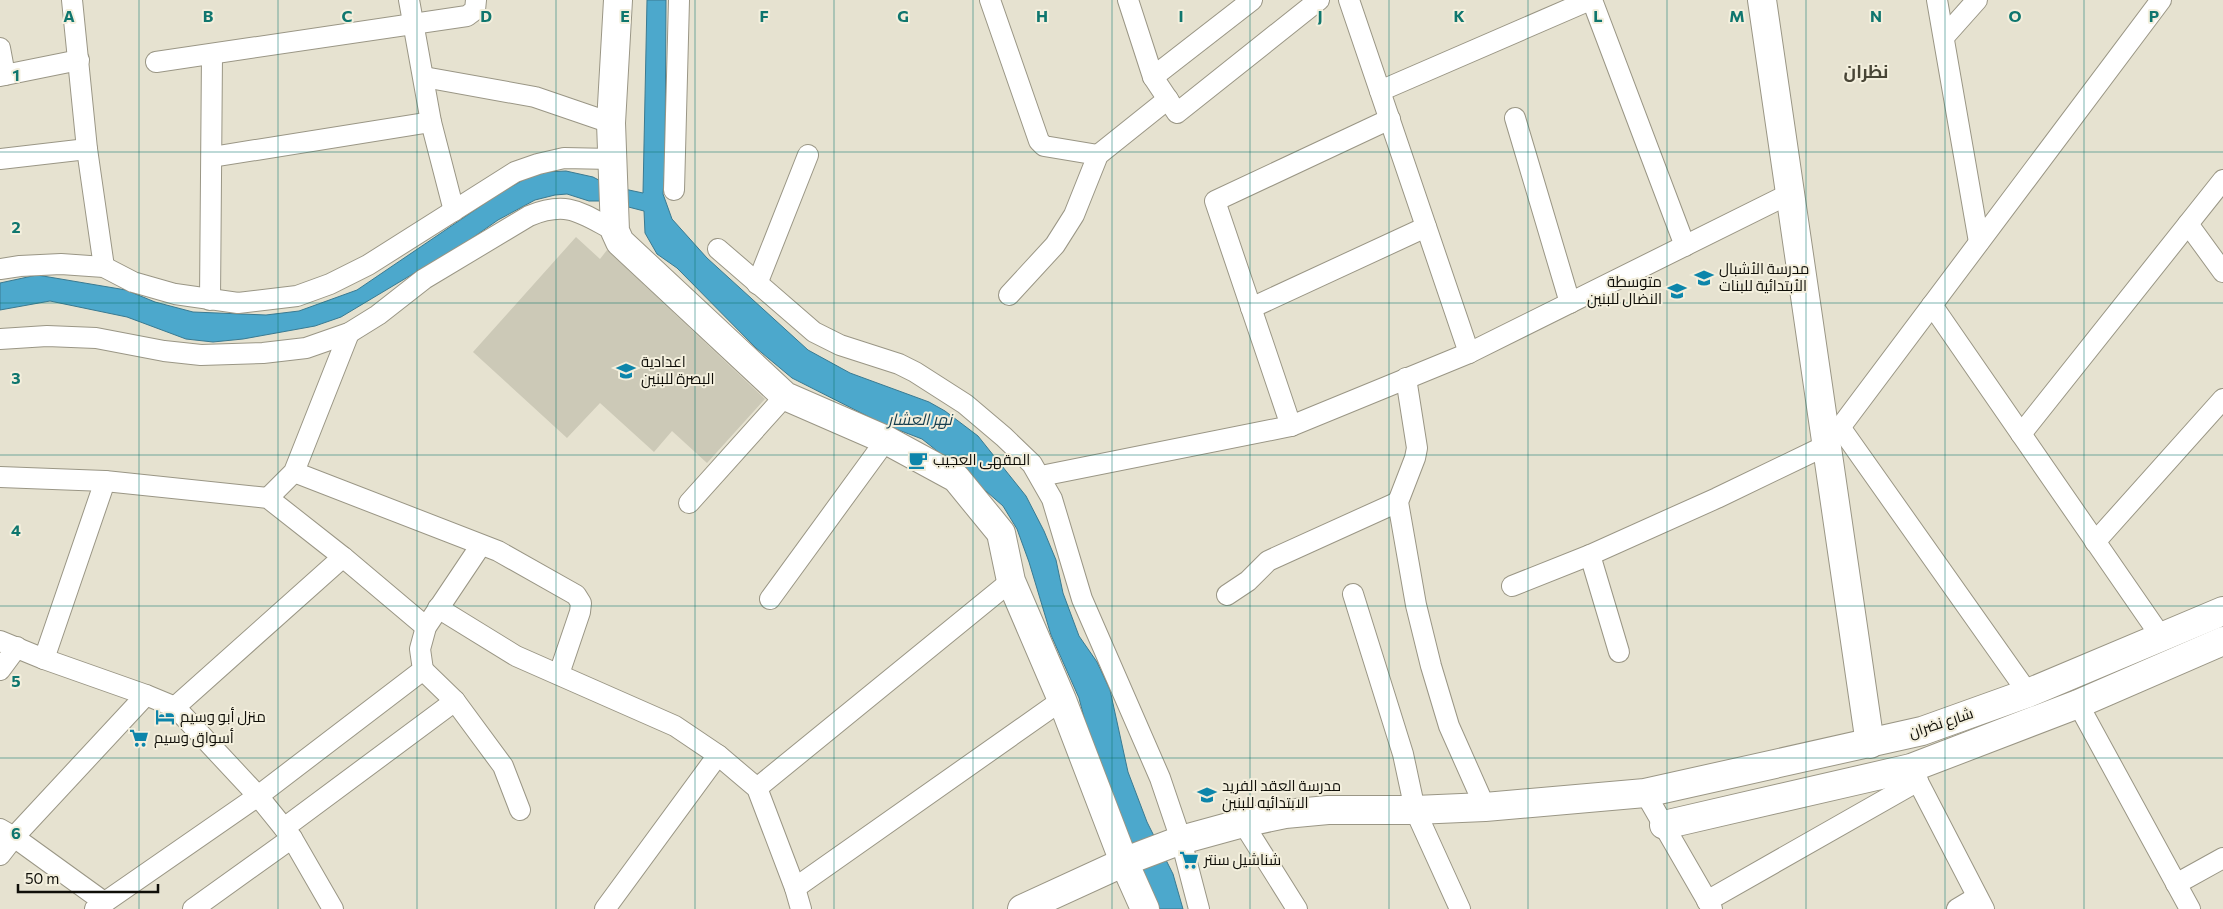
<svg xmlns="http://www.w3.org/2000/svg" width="2223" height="909" font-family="Commissioner,Cairo,sans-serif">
<rect width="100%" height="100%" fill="#e6e2d0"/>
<path fill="#4ca8cc" stroke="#3a7a91" d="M647,0h19l-1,170 -2,24 9,25 35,39 101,92 42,23 79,29 16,9 33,25 48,60 18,35 12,29 7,33 16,43 18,26 13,28 18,82 19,50 26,52 10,35h-27l-62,-153 -15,-58 -28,-63 -22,-73 -12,-33 -14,-23 -33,-29 -48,-38 -39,-15 -91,-46 -36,-30 -79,-80 -20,-14 -12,-21 -1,-22 -39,-10h-16l-22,-7 -12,1 -20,5 -37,20 -30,21 -127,76 -26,9 -72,13 -30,3 -27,-3 -59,-22 -77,-16 -50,9v-27l37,-8 89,15 29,12 38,10 73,3 33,-4 58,-21 143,-97 25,-14 18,-7 23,-1 27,6 17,9 33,7z"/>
<path fill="#ccc9b7" d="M576,237l24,22 7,-9 158,149 -58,64 -35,-32 -18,21 -54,-49 -33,35 -94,-86z"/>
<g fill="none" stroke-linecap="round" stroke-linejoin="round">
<g stroke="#9a9685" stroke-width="22">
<g id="street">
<path d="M72,0l15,149 17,118"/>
<path d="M409,0l22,122 23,89"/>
<path d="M990,0l49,141 5,5 54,9"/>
<path d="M1128,0l25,77 24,36 142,-113"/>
<path d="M1349,0l120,353"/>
<path d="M1592,0l93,246"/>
<path d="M1937,0l42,242"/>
<path d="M1944,37l33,-37"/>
<path d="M0,48l5,27"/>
<path d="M156,62l311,-46 8,-6 1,-10"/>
<path d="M0,76l79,-16"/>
<path d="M424,77l111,20 76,26"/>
<path d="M1153,77l99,-77"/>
<path d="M1380,91l210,-91"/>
<path d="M1515,118l55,185"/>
<path d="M212,157l219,-35"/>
<path d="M0,159l87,-10"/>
<path d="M674,190l5,-190"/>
<path d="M2188,224l35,48"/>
<path d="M718,249l96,83 26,13 59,19 16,8 50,32 39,33 28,27 20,35 30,100 78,179 21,62 18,69"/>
<path d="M0,269l20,-3 41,-2 43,3 29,15 42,12 63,9 59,-7 33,-12 38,-19 147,-93 23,-8 26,-6 48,1"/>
<path d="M757,284l51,-129"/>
<path d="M1009,295l46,-50 19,-30 24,-60 70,-56"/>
<path d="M210,300l2,-245"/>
<path d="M1932,305l230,333"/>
<path d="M1251,308l175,-81"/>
<path d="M0,339l47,-3 49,2 68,13 37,4 62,-2 43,-5 43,-15 29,-18 46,-36 105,-63c39,-16 52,-3 86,15"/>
<path d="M1406,378l11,70 -2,10 -17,44 18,103 15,61 18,60 36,81"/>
<path d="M1291,426l-76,-225 175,-82"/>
<path d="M1840,427l188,266"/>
<path d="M2021,434l202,-254"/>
<path d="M294,472l204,79 78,44 5,8 -1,9 -21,62"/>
<path d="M1041,476l250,-50 178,-73 322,-160"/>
<path d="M0,477l105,4 163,17 75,59 83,70"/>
<path d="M268,498l26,-26 55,-139"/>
<path d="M689,503l96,-107"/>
<path d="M2095,542l128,-143"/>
<path d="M1590,555l29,97"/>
<path d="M1512,586l78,-31 127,-57 110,-53 334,-445"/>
<path d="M1353,594l50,160 12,56 45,99"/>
<path d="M1227,595l21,-14 20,-20 130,-59"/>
<path d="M770,599l116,-159"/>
<path d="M438,608l78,48 159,70 43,29 39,33 38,100 6,21"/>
<path d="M0,641l44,18 102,36 29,12 83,89 34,42 41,71"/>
<path d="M44,659l61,-178"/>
<path d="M0,670l17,-23"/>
<path d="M423,670l32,31 48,65 17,44"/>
<path d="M2078,704l112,205"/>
<path d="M175,707l168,-150"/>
<path d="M1912,770l72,139"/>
<path d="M757,788l254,-207"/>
<path d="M1645,793l67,116"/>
<path d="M1243,823l54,86"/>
<path d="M284,828l171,-127"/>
<path d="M0,829l14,8 90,65"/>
<path d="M0,855l14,-18 132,-142"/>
<path d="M2176,884l47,-26"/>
<path d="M795,888l267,-188"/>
<path d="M1707,901l211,-120"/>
<path d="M95,909l163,-113 165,-126 -3,-21 6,-22 55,-82"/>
<path d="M193,909l99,-71"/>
<path d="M605,909l113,-154"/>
<path d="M1957,909l20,-12"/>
</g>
</g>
<g stroke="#9a9685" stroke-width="30">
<g id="secondary">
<path d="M618,0l-7,123 4,108 5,11 165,154 101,44 70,38 45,55 10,48 51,119 62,162 21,47"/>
<path d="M1762,0l108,744"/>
<path d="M1664,825l247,-57 167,-64 145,-63"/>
<path d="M1022,909l109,-50 50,-19 62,-17 42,-9 43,-4h87l70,-3 160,-14 277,-62 106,-38 195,-82"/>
</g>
</g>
<use href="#street" stroke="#fff" stroke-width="20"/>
<use href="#secondary" stroke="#fff" stroke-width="28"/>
</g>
<path fill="none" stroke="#0f766e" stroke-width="1" stroke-opacity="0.55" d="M139,0v909M278,0v909M417,0v909M556,0v909M695,0v909M834,0v909M973,0v909M1112,0v909M1250,0v909M1389,0v909M1528,0v909M1667,0v909M1806,0v909M1945,0v909M2084,0v909M0,152h2223M0,303h2223M0,455h2223M0,606h2223M0,758h2223"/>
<defs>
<g id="school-bare" transform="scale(1.5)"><path d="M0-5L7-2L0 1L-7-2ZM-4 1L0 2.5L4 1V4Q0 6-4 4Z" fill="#0d85aa" stroke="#f3efdd" stroke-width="2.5" paint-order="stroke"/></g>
<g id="cafe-bare" transform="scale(1.5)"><path d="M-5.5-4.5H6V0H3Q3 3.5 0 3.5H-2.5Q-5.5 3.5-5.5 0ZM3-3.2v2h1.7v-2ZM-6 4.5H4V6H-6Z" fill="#0d85aa" stroke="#f3efdd" stroke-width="2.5" paint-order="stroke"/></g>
<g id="hotel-bare" transform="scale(1.5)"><path d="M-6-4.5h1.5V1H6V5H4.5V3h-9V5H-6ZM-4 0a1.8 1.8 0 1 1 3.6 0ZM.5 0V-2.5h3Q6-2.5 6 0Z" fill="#0d85aa" stroke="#f3efdd" stroke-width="2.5" paint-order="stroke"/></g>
<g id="supermarket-bare" transform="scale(1.5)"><path d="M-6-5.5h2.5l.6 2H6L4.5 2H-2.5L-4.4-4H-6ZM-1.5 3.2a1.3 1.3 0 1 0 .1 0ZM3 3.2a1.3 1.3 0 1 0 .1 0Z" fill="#0d85aa" stroke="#f3efdd" stroke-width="2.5" paint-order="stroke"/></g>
</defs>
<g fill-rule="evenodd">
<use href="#school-bare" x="1704" y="278"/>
<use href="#school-bare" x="1677" y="291"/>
<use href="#school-bare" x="626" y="371"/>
<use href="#cafe-bare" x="918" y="460"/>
<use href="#hotel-bare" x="165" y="717"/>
<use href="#supermarket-bare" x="139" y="738"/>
<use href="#school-bare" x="1207" y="795"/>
<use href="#supermarket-bare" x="1189" y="860"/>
</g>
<g text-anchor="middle" stroke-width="4" stroke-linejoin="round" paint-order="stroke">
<g font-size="15" fill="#0f0e08" stroke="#f3efdd" text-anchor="start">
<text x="1719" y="274">مدرسة الأشبال<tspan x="1719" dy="17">الأبتدائية للبنات</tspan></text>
<text x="1662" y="287" text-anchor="end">متوسطة<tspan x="1662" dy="17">النضال للبنين</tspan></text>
<text x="641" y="367">اعدادية<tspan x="641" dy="17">البصرة للبنين</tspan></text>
<text x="933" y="465">المقهى العجيب</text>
<text x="180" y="722">منزل أبو وسيم</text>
<text x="154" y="743">أسواق وسيم</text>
<text x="1222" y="791">مدرسة العقد الفريد<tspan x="1222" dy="17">الابتدائيه للبنين</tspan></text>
<text x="1204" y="865">شناشيل سنتر</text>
</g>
<g font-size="15" fill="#0f0e08" stroke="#f3efdd">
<text transform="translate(1941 723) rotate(-18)" y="5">شارع نضران</text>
</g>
<g font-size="16" font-style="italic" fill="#153e4e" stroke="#f3efdd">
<text x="920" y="425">نهر العشار</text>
</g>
<g font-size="18" font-weight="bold" fill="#484536" stroke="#f3efdd">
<text x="1866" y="78">نظران</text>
</g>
</g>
<g font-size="16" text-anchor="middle" font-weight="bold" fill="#0f766e" stroke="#f3efdd" stroke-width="4" stroke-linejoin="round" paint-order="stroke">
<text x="69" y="22">A</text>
<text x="208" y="22">B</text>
<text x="347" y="22">C</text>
<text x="486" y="22">D</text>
<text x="625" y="22">E</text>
<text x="764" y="22">F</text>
<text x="903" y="22">G</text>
<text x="1042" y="22">H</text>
<text x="1181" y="22">I</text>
<text x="1320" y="22">J</text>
<text x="1459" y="22">K</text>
<text x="1598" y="22">L</text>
<text x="1737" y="22">M</text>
<text x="1876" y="22">N</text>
<text x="2015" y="22">O</text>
<text x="2154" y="22">P</text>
<text x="16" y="81">1</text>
<text x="16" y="233">2</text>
<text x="16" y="384">3</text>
<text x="16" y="536">4</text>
<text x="16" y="687">5</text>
<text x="16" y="839">6</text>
</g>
<path d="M18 884v8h140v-8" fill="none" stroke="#0f0e08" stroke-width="2.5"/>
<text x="25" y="884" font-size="15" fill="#0f0e08" stroke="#f3efdd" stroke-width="4" paint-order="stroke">50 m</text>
</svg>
